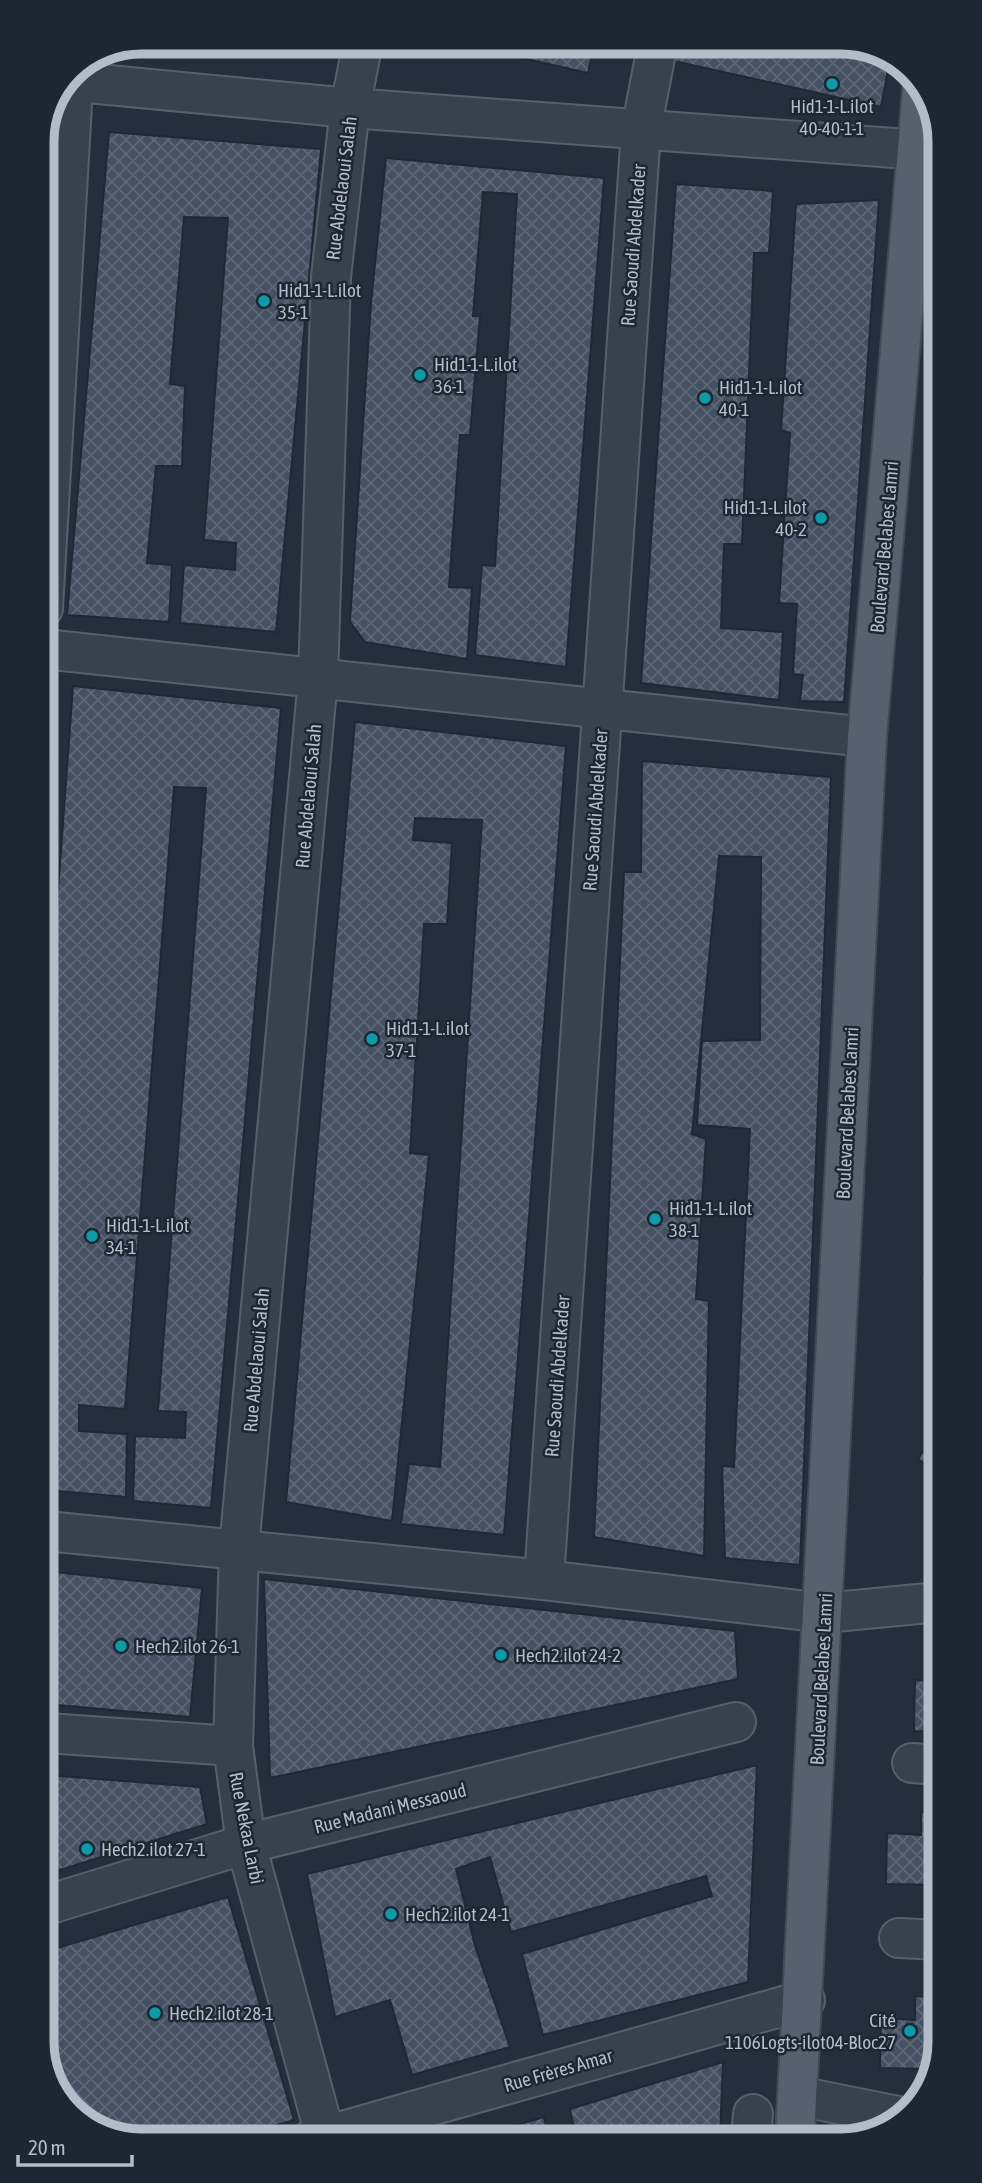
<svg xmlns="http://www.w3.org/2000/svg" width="982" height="2183" font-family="'Asap Condensed',sans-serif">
<defs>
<pattern id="building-cross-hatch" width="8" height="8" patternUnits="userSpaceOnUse" patternTransform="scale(1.75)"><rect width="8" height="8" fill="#455162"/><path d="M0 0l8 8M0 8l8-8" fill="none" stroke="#5d6877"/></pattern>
</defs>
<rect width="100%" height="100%" fill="#242f3e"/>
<g fill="url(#building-cross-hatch)" stroke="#1f2835" stroke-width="2">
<path d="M451,42h144l-7,31z"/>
<path d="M677,42h170l43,17 -9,48 -207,-46z"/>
<path d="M109,132l212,17 -45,483 -96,-9 4,-58 51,5 1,-27 -32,-3 24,-322 -44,-1 -14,167 15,2 -3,80h-26l-9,97 25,2 -3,57 -102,-7z"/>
<path d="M386,158l218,20 -38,489 -91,-12 7,-90 13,1 22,-372 -34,-2 -10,124h7l-10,119h-10l-11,152 23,1 -5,71 -102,-17 -15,-20 21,-319z"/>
<path d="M676,184l97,7 -4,62h-15l-12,291h-18l-3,84 62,4 -4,68 -138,-17z"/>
<path d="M879,200l-35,502 -44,-1 3,-26 -10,-1 4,-70 -18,-1 11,-170 -9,-3 15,-226z"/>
<path d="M73,686l208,22 -70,800 -78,-7 2,-65 50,2 1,-26 -28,-1 48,-623 -32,-1 -49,622 -46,-4v26l48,3 -1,63 -80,-7 -1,-422z"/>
<path d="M355,722l211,24 -62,789 -103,-11 8,-60 31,3 42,-647 -67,-2 -2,22 39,3 -5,81h-23l-14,229 19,2 -37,366 -106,-19z"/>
<path d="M642,761l189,16 -31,788 -75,-7 -3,-92 12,1 16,-338 -53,-4 5,-84 58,-1 1,-183 -42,-1 -27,278 14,5 -10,160 13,2 -5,255 -110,-19 30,-665h17z"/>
<path d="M938,1254v36l-17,-11z"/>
<path d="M938,1428v45l-20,-14z"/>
<path d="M46,1571l156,17 -12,129 -144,-13z"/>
<path d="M264,1579l471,52 3,48 -468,99z"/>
<path d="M915,1680l24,2v50l-25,-1z"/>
<path d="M757,1765l-9,217 -205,53 -21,-81 190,-58 -6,-20 -195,56 -21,-75 -34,12 19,77 35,101 -98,28 -22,-75 -55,17 -28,-143z"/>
<path d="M47,1775l153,12 7,37 -160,50z"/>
<path d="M921,1812l18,1 1,72 -54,-1 1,-51 34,2z"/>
<path d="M228,1897l66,223 -68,20 -91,1 -54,-21 -34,-46v-123z"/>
<path d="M915,1996l25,2v44l-8,27 -52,-1 1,-50 34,2z"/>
<path d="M723,2062l-3,75 -144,1 -6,-29z"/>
<path d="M544,2117l5,21h-77z"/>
</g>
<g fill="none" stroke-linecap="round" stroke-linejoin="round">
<g stroke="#565f6c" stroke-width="42">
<g id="minor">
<path d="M67,81l283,27 585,43"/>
<path d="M43,608l31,-538"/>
<path d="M44,649l823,88"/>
<path d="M46,1531l498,49 280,33 115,-11"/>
<path d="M544,1580l97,-1450 17,-88"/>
<path d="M47,1733l186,13"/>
<path d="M912,1763l27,2"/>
<path d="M47,1905l199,-61 490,-122"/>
<path d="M899,1938l41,2"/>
<path d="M798,2096l100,20"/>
<path d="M751,2136l2,-22"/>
<path d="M326,2139l-80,-295 -13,-98 6,-197 79,-871 13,-401 19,-169 13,-66"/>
<path d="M311,2140l494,-140"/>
</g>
</g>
<g stroke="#414a57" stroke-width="42">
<path id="major" d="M795,2136l72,-1399 55,-646"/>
</g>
<use href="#minor" stroke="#38414e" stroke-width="38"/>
<use href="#major" stroke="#56606e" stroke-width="38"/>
</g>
<g fill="#0f9aa8" stroke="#1d2633" stroke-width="2.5">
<circle cx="832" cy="84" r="7"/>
<circle cx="264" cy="301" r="7"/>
<circle cx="420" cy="375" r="7"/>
<circle cx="705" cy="398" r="7"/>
<circle cx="821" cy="518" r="7"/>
<circle cx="372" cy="1039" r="7"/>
<circle cx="655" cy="1219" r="7"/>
<circle cx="92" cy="1236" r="7"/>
<circle cx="121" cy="1646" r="7"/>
<circle cx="501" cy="1655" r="7"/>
<circle cx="87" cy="1849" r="7"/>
<circle cx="391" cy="1914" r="7"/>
<circle cx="155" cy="2013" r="7"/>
<circle cx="910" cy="2031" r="7"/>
</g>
<g text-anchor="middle" stroke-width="5" stroke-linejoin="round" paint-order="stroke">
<g font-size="19" fill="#b4bcc9" stroke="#1d2633" text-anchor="start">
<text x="832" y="113" text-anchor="middle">Hid1-1-L.ilot<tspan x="832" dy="22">40-40-1-1</tspan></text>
<text x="278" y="297">Hid1-1-L.ilot<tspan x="278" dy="22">35-1</tspan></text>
<text x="434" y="371">Hid1-1-L.ilot<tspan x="434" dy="22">36-1</tspan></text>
<text x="719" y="394">Hid1-1-L.ilot<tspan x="719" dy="22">40-1</tspan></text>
<text x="807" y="514" text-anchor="end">Hid1-1-L.ilot<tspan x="807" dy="22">40-2</tspan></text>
<text x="386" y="1035">Hid1-1-L.ilot<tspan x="386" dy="22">37-1</tspan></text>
<text x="669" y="1215">Hid1-1-L.ilot<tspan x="669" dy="22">38-1</tspan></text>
<text x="106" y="1232">Hid1-1-L.ilot<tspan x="106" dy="22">34-1</tspan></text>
<text x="135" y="1653">Hech2.ilot 26-1</text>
<text x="515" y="1662">Hech2.ilot 24-2</text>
<text x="101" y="1856">Hech2.ilot 27-1</text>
<text x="405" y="1921">Hech2.ilot 24-1</text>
<text x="169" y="2020">Hech2.ilot 28-1</text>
<text x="896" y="2027" text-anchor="end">Cité<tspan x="896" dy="22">1106Logts-ilot04-Bloc27</tspan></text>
</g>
<g font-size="19" fill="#b4bcc9" stroke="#1d2633">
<text transform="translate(341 188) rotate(-83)" y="7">Rue Abdelaoui Salah</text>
<text transform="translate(633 245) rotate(-86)" y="7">Rue Saoudi Abdelkader</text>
<text transform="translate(884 547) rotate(-85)" y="7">Boulevard Belabes Lamri</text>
<text transform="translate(308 796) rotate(-85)" y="7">Rue Abdelaoui Salah</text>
<text transform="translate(595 810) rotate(-86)" y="7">Rue Saoudi Abdelkader</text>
<text transform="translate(847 1113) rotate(-87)" y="7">Boulevard Belabes Lamri</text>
<text transform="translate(256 1360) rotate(-85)" y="7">Rue Abdelaoui Salah</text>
<text transform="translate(557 1376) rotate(-86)" y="7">Rue Saoudi Abdelkader</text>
<text transform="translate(821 1679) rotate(-87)" y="7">Boulevard Belabes Lamri</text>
<text transform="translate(390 1808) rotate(-14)" y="7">Rue Madani Messaoud</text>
<text transform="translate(247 1828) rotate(79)" y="7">Rue Nekaa Larbi</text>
<text transform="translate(558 2070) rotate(-16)" y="7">Rue Frères Amar</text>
</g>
</g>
<path d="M0 0H982V2183H0ZM141 54H841A87 87 0 0 1 928 141V2042A87 87 0 0 1 841 2129H141A87 87 0 0 1 54 2042V141A87 87 0 0 1 141 54Z" fill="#1d2633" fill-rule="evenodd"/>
<path fill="none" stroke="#b4bcc9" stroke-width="9" d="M141 54H841A87 87 0 0 1 928 141V2042A87 87 0 0 1 841 2129H141A87 87 0 0 1 54 2042V141A87 87 0 0 1 141 54Z"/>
<path d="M18 2155v10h114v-10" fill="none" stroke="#b4bcc9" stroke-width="3.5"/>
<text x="28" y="2155" font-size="21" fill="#b4bcc9" stroke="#1d2633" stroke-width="5" paint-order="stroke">20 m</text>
</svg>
